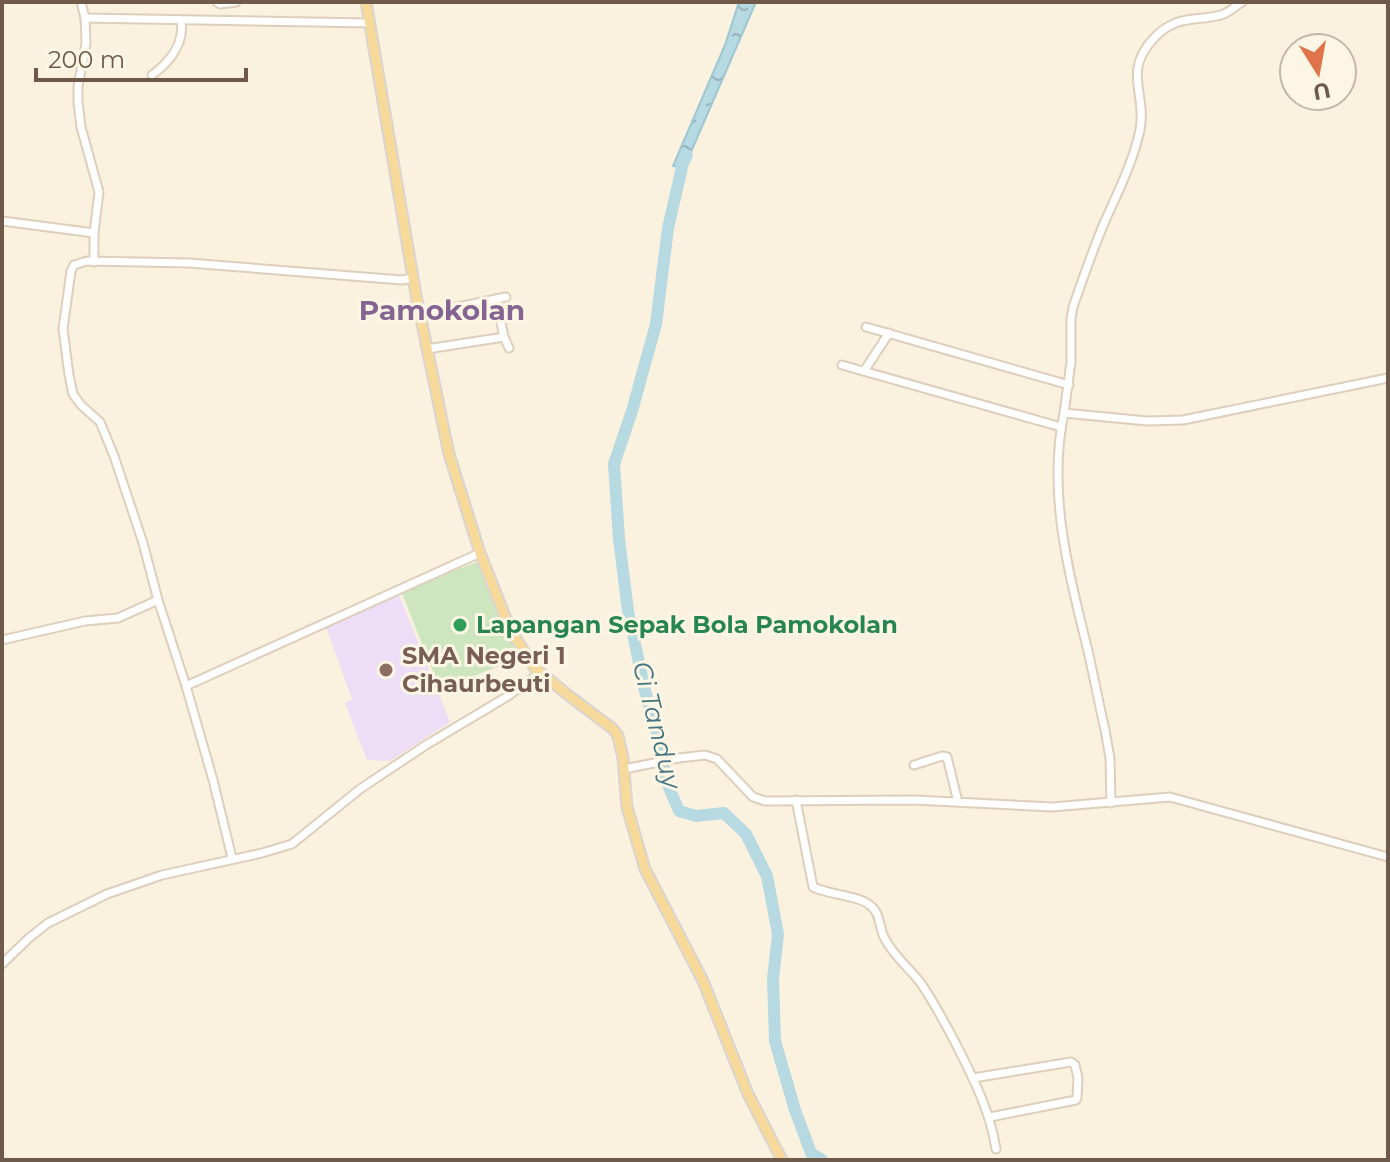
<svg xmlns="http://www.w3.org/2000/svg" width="1390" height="1162" font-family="Montserrat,sans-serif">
<defs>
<pattern id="water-ripples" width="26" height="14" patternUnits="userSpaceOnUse" patternTransform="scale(2)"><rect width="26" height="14" fill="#b6d9e2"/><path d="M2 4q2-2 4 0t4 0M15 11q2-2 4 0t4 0" fill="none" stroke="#98b3b9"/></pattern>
</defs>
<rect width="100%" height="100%" fill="#faf1df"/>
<path fill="#eeddf6" d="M398,592l52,130 -60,39 -23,-1 -22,-57 7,-4 -26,-72z"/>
<path fill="#cde6bf" d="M480,561l38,98 -78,30 -39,-98z"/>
<path fill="url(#water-ripples)" stroke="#9dc8d3" stroke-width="2" d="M739,2h17l-72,166 -11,-2 52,-121z"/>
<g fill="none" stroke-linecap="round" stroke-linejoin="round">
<path stroke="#b6d9e2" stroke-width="12" d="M687,155l-4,8 -15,65 -12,96 -24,87 -18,53 5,75 9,72 17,80 14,48 8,44 12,28 17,5 28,-3 22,21 21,42 11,58 -5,45 2,62 20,69 16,43 11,7"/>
<g stroke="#decebc" stroke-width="11">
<g id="minor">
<path d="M81,2l4,16 1,25 -8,43v16l3,25 18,65 -5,41v29"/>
<path d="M217,2l3,2 16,-2"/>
<path d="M85,18l284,5"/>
<path d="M152,75c18,-13 33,-32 29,-55"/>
<path d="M2,221l92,12"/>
<path d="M496,299l8,38 5,11"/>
<path d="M420,315l86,-18"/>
<path d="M866,327l203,58"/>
<path d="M427,349l77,-12"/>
<path d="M842,365l219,62"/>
<path d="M864,371l25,-38"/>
<path d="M1064,413l7,-51v-43l2,-12c10,-29 20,-58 32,-86 13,-29 28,-59 35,-91 7,-37 -18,-58 14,-92 23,-24 40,-16 67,-23 8,-2 14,-9 21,-13"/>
<path d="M2,640l83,-19 33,-3 40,-18"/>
<path d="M186,686l294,-133"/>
<path d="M914,765l28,-9 5,1 11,45"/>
<path d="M624,769l55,-11 26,-3 12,4 36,38 12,4 150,-1 137,7 118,-10 218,60"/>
<path d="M796,800l17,87c16,8 46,8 58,19 10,8 8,23 14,33 8,16 24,29 35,43 14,20 26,43 37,64 17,34 33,65 39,103"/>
<path d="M1111,803l-1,-45 -5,-28c-6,-26 -11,-53 -17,-79 -19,-77 -41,-158 -24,-238l83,8 36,-1 205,-42"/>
<path d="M232,858l-19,-78 -27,-94 -28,-86 -15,-57 -29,-87 -14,-34 -19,-17 -8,-11 -4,-19 -6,-46 8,-58 3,-6 13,-4 102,2 213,17 11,-2"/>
<path d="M2,964l27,-26 19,-15 59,-29 55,-19 100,-22 30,-9 68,-55 66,-44 82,-49 32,-23"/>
<path d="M973,1078l98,-16 4,3 3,13 -1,20 -1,2 -86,17"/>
</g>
</g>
<g stroke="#dad4d0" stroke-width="13">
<path id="major" d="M366,2l50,293 33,159 31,99 30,76 24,38 34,28 45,34 5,7 5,22 4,49 18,62 58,112 45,113 34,66"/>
</g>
<use href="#minor" stroke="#fff" stroke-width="7"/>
<use href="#major" stroke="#f7da9a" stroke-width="9"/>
</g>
<circle fill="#2e9e5b" stroke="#fef6e5" stroke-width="3" cx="460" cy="625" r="8"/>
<circle fill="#8d6e63" stroke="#fef6e5" stroke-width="3" cx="386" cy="670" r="8"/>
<g text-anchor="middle" stroke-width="6" stroke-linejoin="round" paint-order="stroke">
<g font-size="24" font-weight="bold" fill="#27864d" stroke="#fef6e5" text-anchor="start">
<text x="476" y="633">Lapangan Sepak Bola Pamokolan</text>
</g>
<g font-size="24" font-weight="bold" fill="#785e54" stroke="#fef6e5" text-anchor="start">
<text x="402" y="664">SMA Negeri 1<tspan x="402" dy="28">Cihaurbeuti</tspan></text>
</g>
<g font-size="26" font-style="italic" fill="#447482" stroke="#fef6e5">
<text transform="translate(657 725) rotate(76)" y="9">Ci Tanduy</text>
</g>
<g font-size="28" font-weight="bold" fill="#866492" stroke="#fef6e5">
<text x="442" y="320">Pamokolan</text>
</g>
</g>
<rect width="1390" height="1162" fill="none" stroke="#6f5949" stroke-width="8"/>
<g transform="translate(1318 72) rotate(169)"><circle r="38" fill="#fef6e5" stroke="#c5b7a7" stroke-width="2"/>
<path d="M0-6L14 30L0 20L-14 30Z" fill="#df744a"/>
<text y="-12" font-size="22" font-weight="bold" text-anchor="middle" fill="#6f5949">U</text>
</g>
<path d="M36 68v12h210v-12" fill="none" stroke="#6f5949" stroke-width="4"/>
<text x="48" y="68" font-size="24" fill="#6f5949" stroke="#fef6e5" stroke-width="6" paint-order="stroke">200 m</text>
</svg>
